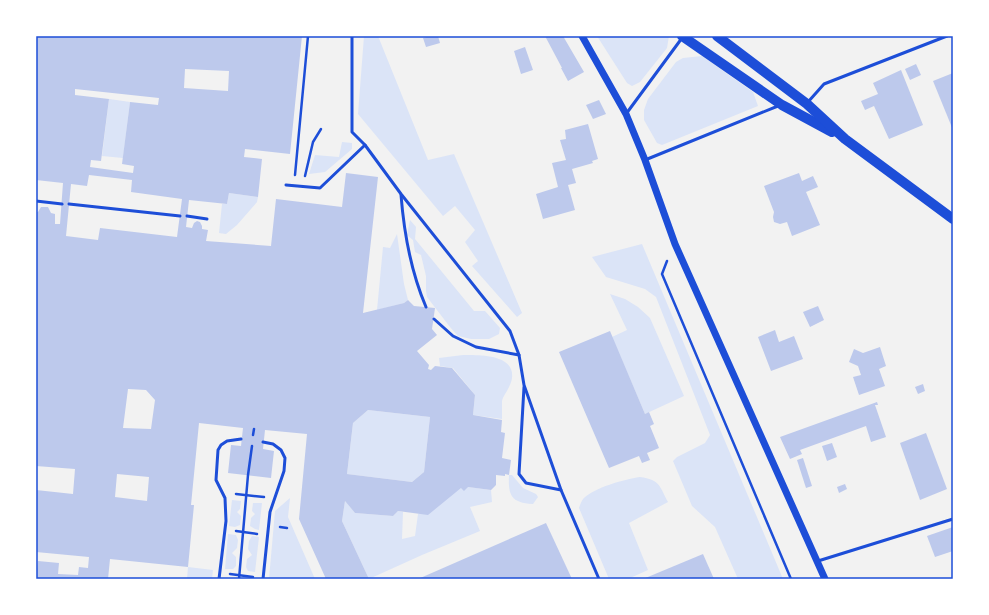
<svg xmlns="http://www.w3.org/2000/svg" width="989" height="615" font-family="Karla,sans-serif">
<rect width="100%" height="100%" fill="#f2f2f2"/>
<g fill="#dbe4f7">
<path d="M364,36h14l50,124 26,-6 68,159 -5,4 -45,-51 6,-5 -13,-19 10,-12 -20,-24 -12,10 -85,-102z"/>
<path d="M597,36h72l-2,12 -27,34 -8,4 -5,-3z"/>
<path d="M702,56l51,36 5,14 -96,39 -5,-2 -13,-23v-10l4,-11 28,-37 7,-4z"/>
<path d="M109,99l21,3 -7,56 -21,-2z"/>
<path d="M342,142l10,1v6l-27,23 -16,2 6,-19 24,2z"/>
<path d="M229,193l29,4 -1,5 -20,23 -11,9 -7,-1 3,-29h5z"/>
<path d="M410,220l6,7 -1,12 59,72h11l15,17 -1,6 -10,5h-18l-13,-3 -8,-9 -23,-30 -1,-6v-15l-5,-21 -6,-3 -2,-12 -6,-5z"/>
<path d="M397,234l7,50 4,16 -4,3 -27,7 6,-63 7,1z"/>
<path d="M642,244l141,335h-45l-23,-52 -23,-21 -19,-45 4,-4 28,-14 5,-8 -54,-138 -11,-8 -39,-12 -14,-20z"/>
<path d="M610,294l15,5 13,8 12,11 34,78 -39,18 -33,-77 15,-7z"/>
<path d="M463,355c16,0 52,-1 49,23 -1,9 -9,17 -10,23 0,6 0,12 0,18l-29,-4 2,-20 -22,-27 -13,-2 -1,-8z"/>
<path d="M368,410l62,7 -6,55 -12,10 -65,-8 6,-51z"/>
<path d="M509,475h3l11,13 13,6 2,3 -5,7c-22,-1 -25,-9 -24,-29z"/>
<path d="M640,477c20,3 19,8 28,25l-39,21 19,47 -20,9h-19l-30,-71c1,-3 2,-6 4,-9 12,-12 40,-19 57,-22z"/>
<path d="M468,487l23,3 1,12 -22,5 10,24 -58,24 -53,24 -27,-58 3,-20 10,12 38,3 5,-5 5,1 -1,27 13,-3 3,-22 43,-26z"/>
<path d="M290,498l-2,19 27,62h-46l6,-68z"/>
<path d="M232,500l9,1 -1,8 -3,3 4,4 -1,9 -5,2 -6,-1z"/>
<path d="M253,503h9l-3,27 -4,-1 -5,-3 1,-8 4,-4 -3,-3z"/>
<path d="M228,534l8,1 2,5 -1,8 -5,5 4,4v9l-3,3h-8z"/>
<path d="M252,536l7,1 -4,35 -7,-1 -2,-4 1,-8 5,-4 -4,-6 1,-8z"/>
<path d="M188,567l25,3 -1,9h-25z"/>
</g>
<g fill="#bdc9ec" fill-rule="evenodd">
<path d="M36,36h266l-12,118 -45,-5 -1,8 18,2 -4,38 -29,-4 -2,11 -38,-4 -3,27 6,1 2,-5 3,-2 3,1 2,4v3l6,1 -2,11 65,5 5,-47 66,8 4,-34 32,4 -15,136 41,-10 4,-3 6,6 21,2 -3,21 5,6 -20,16 12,14 -1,4 3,1 4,-4 17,2 23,27 -2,20 29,5 -1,12 4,1 -3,25 9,2 -2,15 -4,-1v2l-9,-1v10l-5,5 -23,-3 -4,4 -3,-3 -33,27 -30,-4 -5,5 -38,-3 -10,-12 -3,20 27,58h-43l-27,-60 8,-85 -42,-4 -2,19 11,2 -3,27 -43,-5 3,-28 10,1 2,-18 -44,-5 -8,82h3l-6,62 -78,-8 -2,20h-72l2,-18 21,2 -1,11 20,1 1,-8 9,1 1,-11 -53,-5v-62l37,4 2,-25 -39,-3v-254h2l3,-5h7l3,6 4,1v10h5l3,-41 -27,-3zM185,69l44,2 -1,20 -44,-3zM75,89l84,9 -1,7 -28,-3 -8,62 12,2 -1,7 -43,-6 1,-7 10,1 8,-62 -34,-4zM89,175l43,5 -1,12 51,7 -5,38 -77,-9 -2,12 -32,-4 5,-52 16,2zM128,389l18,1 9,10 -4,29 -28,-1zM368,410l62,7 -6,55 -12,10 -65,-8 6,-51zM117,474l32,3 -2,24 -32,-4z"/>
<path d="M430,36h8l2,7 -14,4 -3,-9z"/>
<path d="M545,36h18l21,36 -16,9 -7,-13h1z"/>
<path d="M525,47l8,23 -12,4 -7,-23z"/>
<path d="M916,64l5,11 -11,5 -5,-11z"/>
<path d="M901,70l22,55 -34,14 -15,-33 -9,4 -4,-9 17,-7 -5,-11z"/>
<path d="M953,73v57l-20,-49z"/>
<path d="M599,100l7,14 -13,5 -7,-14z"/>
<path d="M588,124l10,35 -6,2 1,2 -21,6 4,14 -8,2 7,25 -32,9 -7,-25 22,-7 -6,-24 14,-3 -6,-20 6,-1 -1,-9z"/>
<path d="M799,173l3,8 11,-5 5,11 -12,5 14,33 -28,11 -5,-14 -7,2 -6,-2 -1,-5 1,-5 -10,-26z"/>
<path d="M818,306l6,14 -14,7 -7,-15z"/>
<path d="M775,330l4,12 15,-6 9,23 -32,12 -13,-34z"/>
<path d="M610,331l35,83 4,-2 5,12 -4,2 9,22 -12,5 3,7 -8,3 -3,-7 -30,12 -50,-116z"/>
<path d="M880,347l6,19 -7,3 6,17 -26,9 -6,-18 8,-2 -3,-9 -9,-4 5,-13 9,4z"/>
<path d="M923,384l2,7 -7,3 -3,-7z"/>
<path d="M877,402l1,3h-3l11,32 -15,5 -5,-16 -66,24 2,4 -12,5 -10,-22z"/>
<path d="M926,433l21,56 -27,11 -20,-57z"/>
<path d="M832,443l5,14 -10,4 -5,-15z"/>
<path d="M803,458l9,28 -6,2 -9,-28z"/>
<path d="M845,484l2,5 -8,4 -2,-6z"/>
<path d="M546,523l26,56h-154l105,-46z"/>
<path d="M953,527v24l-18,6 -8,-21z"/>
<path d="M703,554l11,25h-71z"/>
</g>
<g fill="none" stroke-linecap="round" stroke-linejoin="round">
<g stroke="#1d4ed8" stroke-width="2.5">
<path d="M295,175l13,-139"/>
<path d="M305,176l8,-34 8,-13"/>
<path d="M667,261l-5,13 129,305"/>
<path d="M253,435l1,-6"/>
<path d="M236,494l28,3"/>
<path d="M280,527l7,1"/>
<path d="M236,531l21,3"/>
<path d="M230,574l23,3"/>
<path d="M239,579l9,-104 4,-29"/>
</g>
<g stroke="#1d4ed8" stroke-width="3">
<path d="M352,36v96l13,13 36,49 109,137 9,24 5,30 37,105 38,89"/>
<path d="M808,102l16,-18 123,-48"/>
<path d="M626,114l56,-76"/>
<path d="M645,160l133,-54"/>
<path d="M286,185l34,3 45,-43"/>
<path d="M401,195c3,38 10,77 25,112"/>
<path d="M36,201l26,3"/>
<path d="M69,204l111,12"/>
<path d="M187,216l20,3"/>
<path d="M434,319l19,17 23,11 43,8"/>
<path d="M524,387l-5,87 7,9 35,7"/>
<path d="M818,561l135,-42"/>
<path d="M219,579l7,-58 -1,-23 -9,-18 2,-30 3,-5 6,-4 14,-2"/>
<path d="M263,579l7,-67 14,-41 1,-13 -4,-8 -8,-6 -10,-2"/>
</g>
<path stroke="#1d4ed8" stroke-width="7" d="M582,36l44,78 19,46 30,84 150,335"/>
<g stroke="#1d4ed8" stroke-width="10">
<path d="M682,36l100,69 50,27"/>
<path d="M717,36l90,68 38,35 108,80"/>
</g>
</g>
<rect width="989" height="615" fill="none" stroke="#ffffff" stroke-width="74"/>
<rect x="37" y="37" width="915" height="541" fill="none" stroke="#1d4ed8" stroke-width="1.5"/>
</svg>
